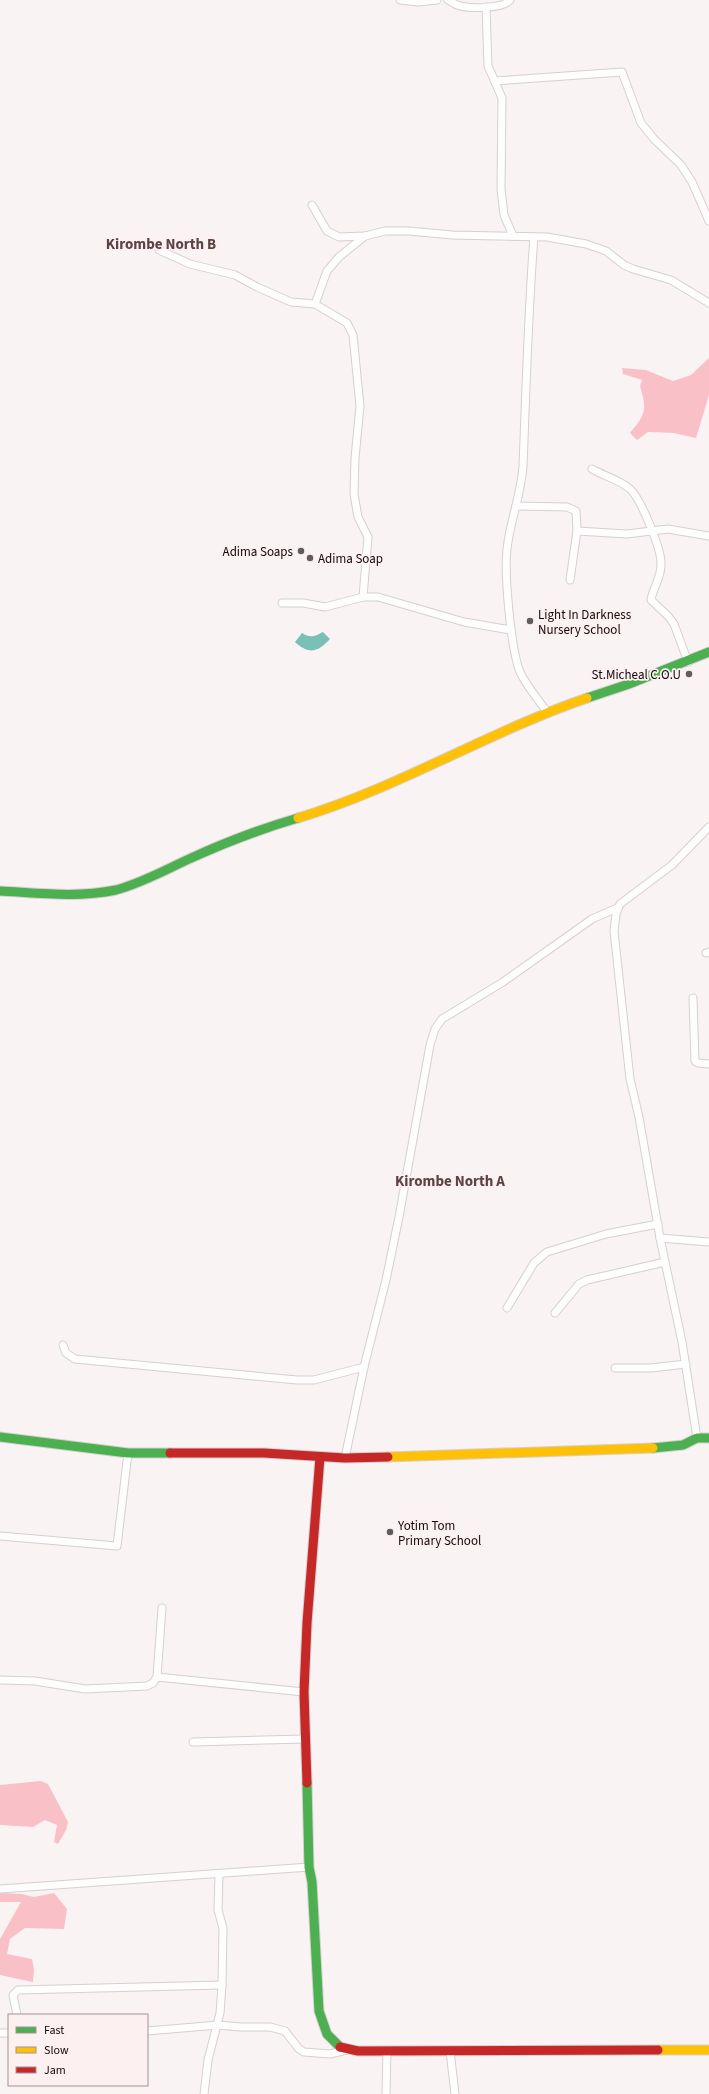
<svg xmlns="http://www.w3.org/2000/svg" width="709" height="2094" font-family="'Source Sans 3',sans-serif">
<rect width="100%" height="100%" fill="#f9f3f3"/>
<g fill="#fac0c8">
<path d="M709,358v37l-13,43 -22,-5 -26,-1 -11,8 -7,-7c16,-19 17,-23 10,-47l2,-6 -19,-6 -1,-6 24,2 27,11 18,-6z"/>
<path d="M41,1781l7,3 20,38 -2,8 -8,14 -4,-2 3,-17 -12,-5 -12,7 -33,-2v-40z"/>
<path d="M0,1893l21,1 13,3 20,-4 13,16 -3,20 -39,-1 -15,11 -3,15 25,5 2,11 -1,12 -33,-7v-36l21,-37h-21z"/>
</g>
<path fill="#7ac0b6" d="M323,632l7,7c-12,13 -21,16 -35,3l7,-9c8,5 12,4 21,-1z"/>
<g fill="none" stroke-linecap="round" stroke-linejoin="round">
<g stroke="#d7cfd0" stroke-width="9">
<g id="street">
<path d="M400,0l18,2 19,-2"/>
<path d="M448,0c3,1 6,4 9,5 11,4 46,4 53,-5"/>
<path d="M486,7l2,59 14,32 -1,91 3,26 9,21"/>
<path d="M495,81l127,-9 19,51 13,16 27,26 11,17 17,39"/>
<path d="M312,205l15,26 12,6 26,-1 20,-5h24l43,4 95,2 39,7 20,7 18,14 9,4 38,11 38,23"/>
<path d="M534,237c-6,76 -8,153 -11,229 -2,29 -13,55 -16,83 -3,25 4,101 13,123 7,15 18,27 27,40"/>
<path d="M159,250l31,14 45,11 22,12 34,15 24,2 32,19 6,12 7,71 -5,52 -1,36 4,23 10,20 -5,60"/>
<path d="M315,304l12,-33 12,-14 26,-21"/>
<path d="M592,469c12,7 28,11 38,20 11,10 32,61 31,76 0,13 -8,23 -10,35l17,16 6,8 14,38"/>
<path d="M516,506l51,1 9,4 1,20 -7,49"/>
<path d="M577,531l50,3 41,-5 41,7"/>
<path d="M282,603h21l22,4 38,-10h15l86,25 47,8"/>
<path d="M706,953l3,-1"/>
<path d="M693,998l2,63 3,2 11,1"/>
<path d="M660,1238l49,4"/>
<path d="M507,1308l27,-45 13,-11 59,-18 52,-10"/>
<path d="M555,1313l24,-29 8,-4 78,-18"/>
<path d="M63,1345l3,8 9,6 222,21h17l50,-13"/>
<path d="M615,1368h36l35,-4"/>
<path d="M697,1438l-15,-96 -22,-104 -21,-121 -9,-38 -16,-148 2,-17 4,-10 52,-39 37,-38"/>
<path d="M345,1458l19,-91 22,-87 13,-63 31,-172 5,-16 7,-10 61,-37 89,-63 25,-11"/>
<path d="M0,1536l117,10 11,-93"/>
<path d="M157,1677l147,15"/>
<path d="M0,1680l35,1 50,8 62,-3 6,-3 4,-6 5,-69"/>
<path d="M193,1742l112,-3"/>
<path d="M0,1889l309,-22"/>
<path d="M17,2015l-4,-20 5,-5 204,-5"/>
<path d="M147,2031l71,-6 23,2h29l15,4 14,18 5,3 26,2 17,-4"/>
<path d="M0,2033h9"/>
<path d="M450,2051l5,43"/>
<path d="M204,2094l4,-34 12,-47 2,-28 1,-57 -5,-18 1,-36"/>
<path d="M386,2094l1,-43"/>
</g>
</g>
<g stroke="#d7cfd0" stroke-width="11">
<g id="fast">
<path d="M587,698l42,-14 80,-32"/>
<path d="M0,891c38,2 78,7 116,-1 26,-7 49,-20 73,-31 35,-16 71,-30 109,-41"/>
<path d="M0,1437l128,16h42"/>
<path d="M653,1448l30,-3 14,-7h12"/>
<path d="M307,1783l2,84 3,15 7,129 8,23 13,13"/>
</g>
</g>
<g stroke="#d7cfd0" stroke-width="11">
<g id="slow">
<path d="M298,818c100,-30 190,-86 289,-120"/>
<path d="M388,1457l265,-9"/>
<path d="M658,2050h51"/>
</g>
</g>
<g stroke="#d7cfd0" stroke-width="11">
<g id="jam">
<path d="M170,1453h94l81,5 43,-1"/>
<path d="M307,1783l-3,-91 3,-69 13,-166"/>
<path d="M340,2047l18,4 300,-1"/>
</g>
</g>
<use href="#street" stroke="#fefdfd" stroke-width="7"/>
<use href="#fast" stroke="#4caf50" stroke-width="9"/>
<use href="#slow" stroke="#ffc107" stroke-width="9"/>
<use href="#jam" stroke="#c62828" stroke-width="9"/>
</g>
<g fill="#645c5c" stroke="#fcf0f1" stroke-width="1.5">
<circle cx="301" cy="551" r="4"/>
<circle cx="310" cy="558" r="4"/>
<circle cx="530" cy="621" r="4"/>
<circle cx="689" cy="674" r="4"/>
<circle cx="390" cy="1532" r="4"/>
</g>
<g text-anchor="middle" stroke-width="3.5" stroke-linejoin="round" paint-order="stroke">
<g font-size="13" fill="#130a0b" stroke="#fcf0f1" text-anchor="start">
<text x="293" y="556" text-anchor="end">Adima Soaps</text>
<text x="318" y="563">Adima Soap</text>
<text x="538" y="619">Light In Darkness<tspan x="538" dy="15">Nursery School</tspan></text>
<text x="681" y="679" text-anchor="end">St.Micheal C.O.U</text>
<text x="398" y="1530">Yotim Tom<tspan x="398" dy="15">Primary School</tspan></text>
</g>
<g font-size="15" font-weight="bold" fill="#5c4446" stroke="#fcf0f1">
<text x="161" y="249">Kirombe North B</text>
<text x="450" y="1186">Kirombe North A</text>
</g>
</g>
<rect x="8" y="2014" width="140" height="72" fill="#fcf0f1" stroke="#9f9495"/>
<rect x="16" y="2027" width="20" height="6" fill="#4caf50" stroke="#9f9495"/>
<text x="44" y="2034" font-size="12" fill="#130a0b">Fast</text>
<rect x="16" y="2047" width="20" height="6" fill="#ffc107" stroke="#9f9495"/>
<text x="44" y="2054" font-size="12" fill="#130a0b">Slow</text>
<rect x="16" y="2067" width="20" height="6" fill="#c62828" stroke="#9f9495"/>
<text x="44" y="2074" font-size="12" fill="#130a0b">Jam</text>
</svg>
